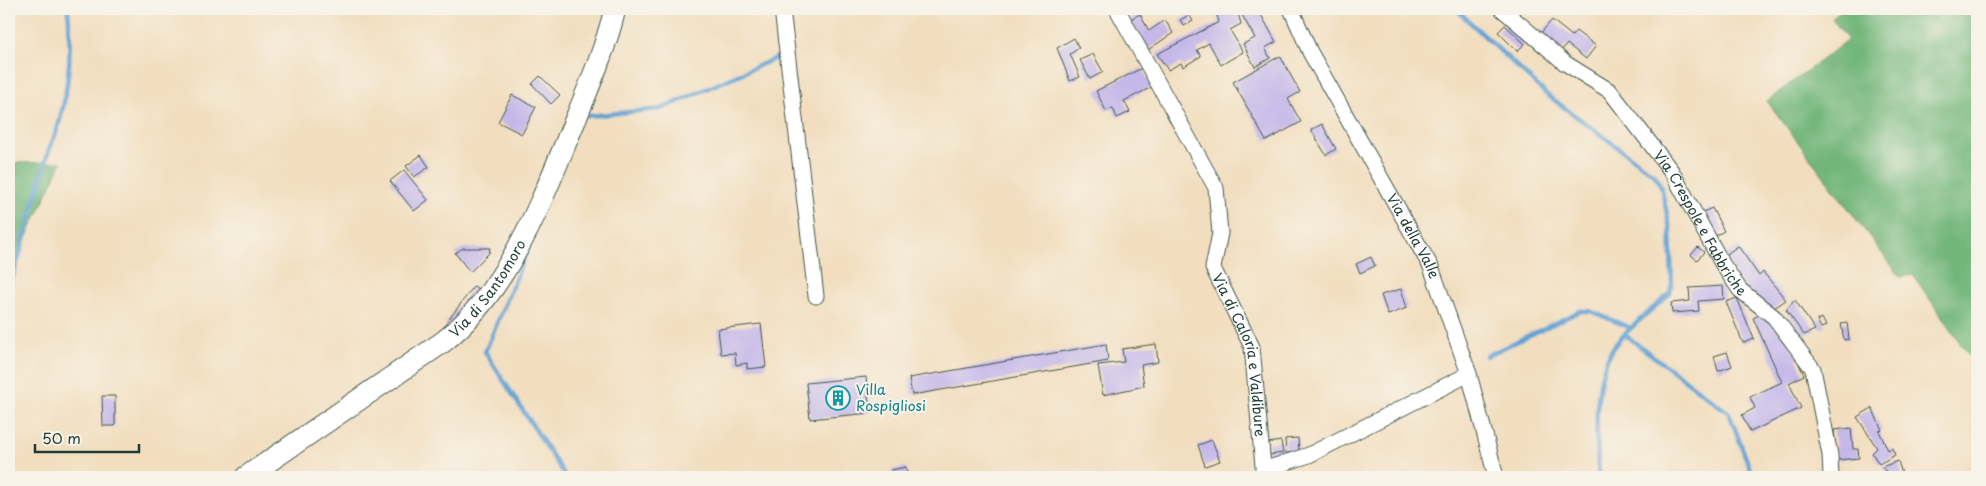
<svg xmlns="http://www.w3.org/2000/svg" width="1986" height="486" font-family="'Playpen Sans',sans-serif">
<rect width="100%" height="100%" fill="#f7f3e8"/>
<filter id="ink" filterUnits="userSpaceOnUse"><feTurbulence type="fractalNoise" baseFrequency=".02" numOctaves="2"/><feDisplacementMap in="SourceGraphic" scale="10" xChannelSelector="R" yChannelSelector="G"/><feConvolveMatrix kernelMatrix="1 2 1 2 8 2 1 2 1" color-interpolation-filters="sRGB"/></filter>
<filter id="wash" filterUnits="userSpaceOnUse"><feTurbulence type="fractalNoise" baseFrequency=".0096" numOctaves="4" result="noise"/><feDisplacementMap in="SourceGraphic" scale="20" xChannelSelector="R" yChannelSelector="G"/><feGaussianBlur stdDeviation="1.12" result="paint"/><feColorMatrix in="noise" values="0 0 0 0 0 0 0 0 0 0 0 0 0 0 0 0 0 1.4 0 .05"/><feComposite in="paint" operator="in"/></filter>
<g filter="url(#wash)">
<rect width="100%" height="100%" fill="#f2debf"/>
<g fill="#72b67a" stroke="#487a57">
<path d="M1845,9h125l7,7v339l-5,5 -59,-85 -13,2 -133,-176 81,-61 -17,-23z"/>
<path d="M62,162l-53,112v-111z"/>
</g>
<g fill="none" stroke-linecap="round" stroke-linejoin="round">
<g stroke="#61a1d4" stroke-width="4.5">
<path d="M1456,9l90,85 109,81 6,11 9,42 2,55 -2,10c-17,16 -35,30 -51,47 -28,31 -23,98 -20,137"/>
<path d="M587,116l74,-7 122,-54"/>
<path d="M528,249l-43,103 81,125"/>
<path d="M9,289c14,-44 26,-89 38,-133 3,-10 8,-19 11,-29 11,-38 14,-79 10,-118"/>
<path d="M1625,335l104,78 24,64"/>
<path d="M1486,356l94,-45h10l41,17"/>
<path d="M1776,477l19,-2 22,2"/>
</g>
</g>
<g id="blocks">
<g fill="#c4b7e9">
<path d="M1215,9h22l4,15 -11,6 13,22 -22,13 -12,-22 -12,7 4,6 -18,11 -2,-4 -13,7 -11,-16 62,-32z"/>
<path d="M1253,9h5l18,33 -11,6 5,10 -15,9 -12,-23 12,-6 -13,-23z"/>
<path d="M1140,14l9,17 16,-11 8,13 -28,19 -18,-31z"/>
<path d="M1189,15l4,6 -9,5 -4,-6z"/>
<path d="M1552,20l20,16 4,-5 20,15 -10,13 -19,-15 -6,7 -21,-17z"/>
<path d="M1505,25l20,19 -8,7 -19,-19z"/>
<path d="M1074,38l5,10 -9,6 10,23 -10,4 -13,-33z"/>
<path d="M1093,54l10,18 -13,7 -10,-19z"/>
<path d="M1280,56l20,36 -12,7 13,23 -35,19 -33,-59z"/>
<path d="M1142,68l10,19 -28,14 6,11 -13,6 -4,-10 -7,3 -10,-20z"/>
<path d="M540,76l20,19 -9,9 -19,-20z"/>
<path d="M512,95l24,12 -14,27 -24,-12z"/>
<path d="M1322,124l14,25 -10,6 -15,-25z"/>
<path d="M421,155l8,12 -15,10 -8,-11z"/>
<path d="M404,170l24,30 -14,11 -24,-30z"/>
<path d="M1712,208l12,23 -9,5 -12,-24z"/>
<path d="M1738,246l21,30 4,-4 23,28 -15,10 -26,-21 -21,-33z"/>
<path d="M1698,247l6,5 -7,8 -6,-5z"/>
<path d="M463,248h27l-1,5 -19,19 -15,-19z"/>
<path d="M1371,257l4,9 -15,7 -4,-9z"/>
<path d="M474,286l9,7 -28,37 -9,-7z"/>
<path d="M1723,286l1,13 -26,2 1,10 -27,2 -1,-10 19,-2 -1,-13z"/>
<path d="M1401,289l6,19 -19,7 -7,-20z"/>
<path d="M1737,298l17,41 -11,4 -17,-41z"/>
<path d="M1795,300l20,30 -11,5 -18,-25z"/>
<path d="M1765,312l21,23 18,40 -15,8 12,25 -51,24 -8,-17 13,-7 -5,-11 32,-15 -29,-64z"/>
<path d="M1822,318l4,8 -5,2 -4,-8z"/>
<path d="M1847,322l2,17 -5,1 -3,-17z"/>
<path d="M761,324l5,43 -19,2v-6l-11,2 -1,-12 -14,1 -3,-25z"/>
<path d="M1106,344l2,17 -196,34 -3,-17z"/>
<path d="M1156,344l2,18 -17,3 3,21 -41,9 -5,-30 26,-3 -2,-13z"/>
<path d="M1727,352l5,14 -14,5 -4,-15z"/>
<path d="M866,377l4,36 -60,6 -4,-36z"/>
<path d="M102,396h13v30h-12z"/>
<path d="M1872,408l10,22 -3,1 9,19 4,-2 3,7 -16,9 -7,-11 5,-5 -20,-31z"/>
<path d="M1851,428l2,21h5l1,9 -22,2 -3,-30z"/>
<path d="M1298,438l1,14 -13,1 -1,-14z"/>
<path d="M1212,440l8,21 -15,5 -7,-21z"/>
<path d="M1281,441l2,12 -13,2 -2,-12z"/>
<path d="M1898,461l5,16h-12l-9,-10z"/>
<path d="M906,467l2,10h-15l-2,-7z"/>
<path d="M1258,473l1,4h-9l-1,-3z"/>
</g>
</g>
</g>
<g filter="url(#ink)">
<use href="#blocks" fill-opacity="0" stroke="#3f5549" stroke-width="1"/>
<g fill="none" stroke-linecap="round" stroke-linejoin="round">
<g stroke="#3f5549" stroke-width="17">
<g id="street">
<path d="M782,9l34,287"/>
<path id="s1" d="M1117,9l99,179 4,45 -7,35 39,79 12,130"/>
<path id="s2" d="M1291,9l19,43 121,215 38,107 27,103"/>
<path id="s3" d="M1502,9l63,54 45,28 62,81 51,93 17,25 34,27 39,52 17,86 1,22"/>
<path d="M1263,470l46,-15 160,-81"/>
</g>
</g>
<g stroke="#3f5549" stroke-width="23">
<g id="secondary">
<path id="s4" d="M246,477l197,-135c67,-53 99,-143 131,-219 15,-36 32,-76 41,-114"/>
</g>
</g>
<use href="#street" stroke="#fff" stroke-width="15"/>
<use href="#secondary" stroke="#fff" stroke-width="21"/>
</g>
</g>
<defs>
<g id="building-ring" transform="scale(1.25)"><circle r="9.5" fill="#f7f3e8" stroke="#0f9aa8" stroke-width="1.5"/><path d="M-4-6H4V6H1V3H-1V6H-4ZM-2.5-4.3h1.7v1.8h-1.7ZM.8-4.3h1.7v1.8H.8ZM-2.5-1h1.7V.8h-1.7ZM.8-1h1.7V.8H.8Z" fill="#0f9aa8"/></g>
</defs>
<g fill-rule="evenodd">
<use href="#building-ring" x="838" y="398"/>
</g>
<g text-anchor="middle" stroke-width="4" stroke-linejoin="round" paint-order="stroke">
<g font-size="14" fill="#1f3d34" stroke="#f7f3e8">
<text dy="5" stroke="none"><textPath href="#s3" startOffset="296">Via Crespole e Fabbriche</textPath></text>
<text dy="5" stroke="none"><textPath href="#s2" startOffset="258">Via della Valle</textPath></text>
<text dy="5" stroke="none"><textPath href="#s4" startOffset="309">Via di Santomoro</textPath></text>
<text dy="5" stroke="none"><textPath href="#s1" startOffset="378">Via di Caloria e Valdibure</textPath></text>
</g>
<g font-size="14" fill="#0d838f" stroke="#f7f3e8" text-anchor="start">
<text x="856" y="395">Villa<tspan x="856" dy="16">Rospigliosi</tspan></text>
</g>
</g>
<rect width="1986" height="486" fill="none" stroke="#f7f3e8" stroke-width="30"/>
<path d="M35 444v8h104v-8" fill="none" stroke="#1f3d34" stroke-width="2.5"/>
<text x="42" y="444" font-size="15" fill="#1f3d34" stroke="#f7f3e8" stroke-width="4" paint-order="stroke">50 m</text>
</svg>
